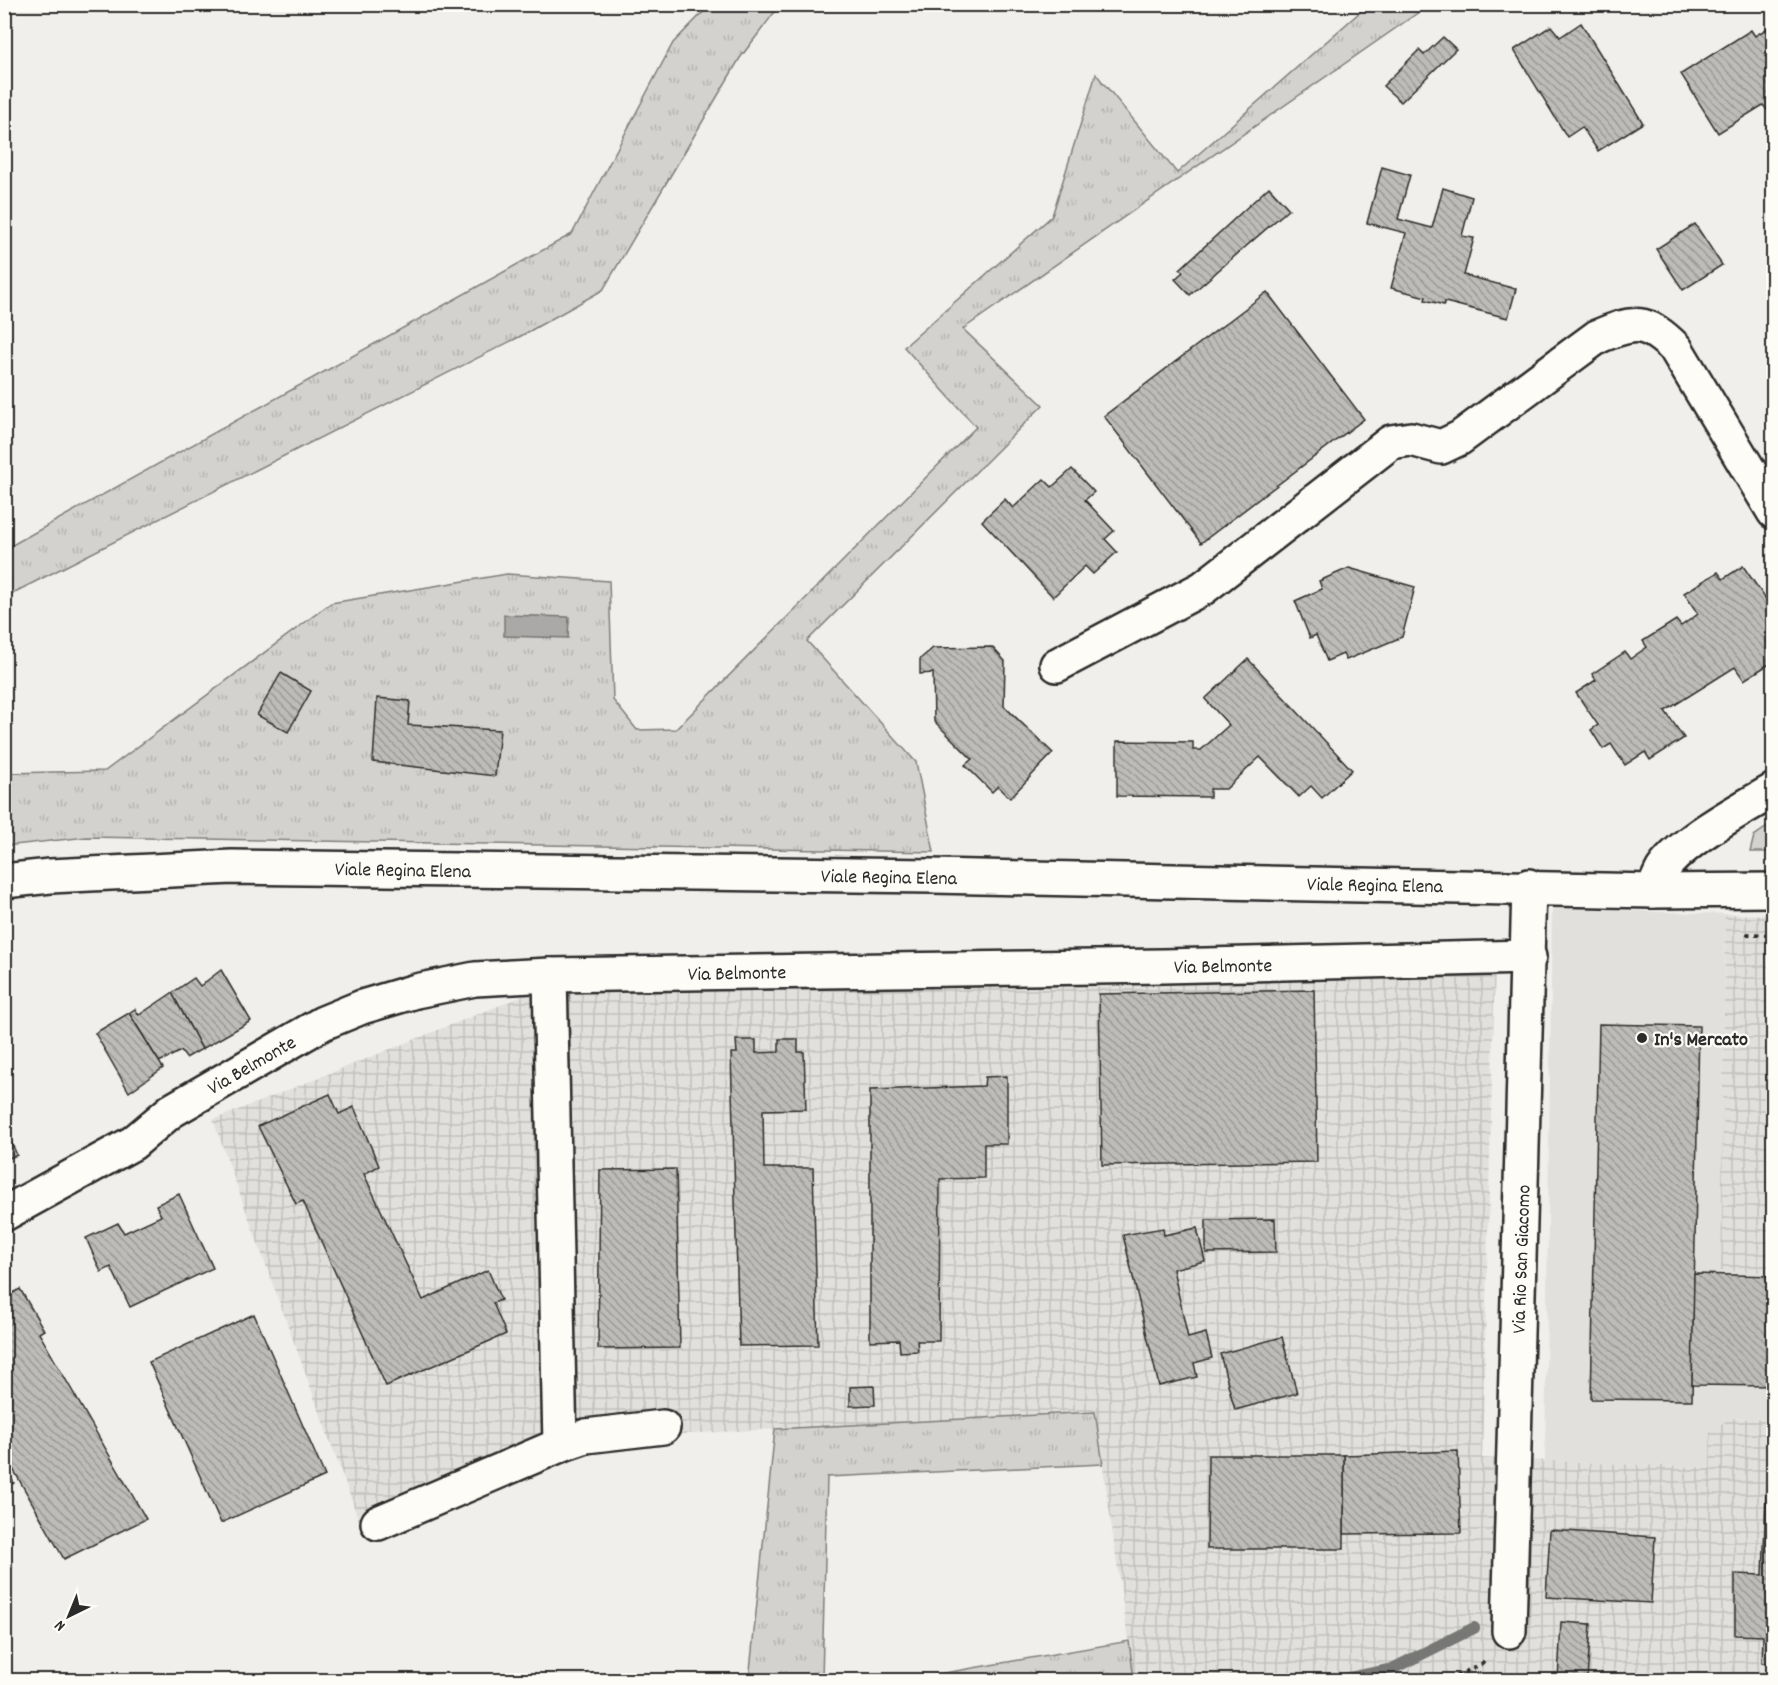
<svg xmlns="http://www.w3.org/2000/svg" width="1778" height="1685" font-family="Dekko,sans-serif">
<defs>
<pattern id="industrial-grid" width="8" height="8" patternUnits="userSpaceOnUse" patternTransform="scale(1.5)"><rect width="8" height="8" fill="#e1e0dc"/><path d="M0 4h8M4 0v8" fill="none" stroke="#c1c0bd"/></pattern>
<pattern id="grass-tufts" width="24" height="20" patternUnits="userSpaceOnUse" patternTransform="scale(1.5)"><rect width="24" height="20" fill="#d3d2cf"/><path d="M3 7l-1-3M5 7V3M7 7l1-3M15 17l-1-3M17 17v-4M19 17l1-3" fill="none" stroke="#b5b4b2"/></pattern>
<pattern id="building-back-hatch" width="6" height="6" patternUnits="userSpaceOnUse" patternTransform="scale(1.5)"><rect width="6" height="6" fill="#bdbcb8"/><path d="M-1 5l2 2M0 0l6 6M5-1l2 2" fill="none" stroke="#9a9996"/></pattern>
</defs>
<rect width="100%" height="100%" fill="#f0efeb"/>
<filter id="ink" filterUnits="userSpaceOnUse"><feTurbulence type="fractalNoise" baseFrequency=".0167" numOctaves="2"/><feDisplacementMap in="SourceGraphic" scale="12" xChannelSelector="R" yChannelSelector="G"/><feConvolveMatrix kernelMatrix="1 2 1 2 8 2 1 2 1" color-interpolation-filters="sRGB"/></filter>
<g filter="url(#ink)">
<path fill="#e1e0dc" d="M1552,908l173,6 -4,356 52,2v148l-42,-2 -21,50 -165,-7z"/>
<g fill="url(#industrial-grid)">
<path d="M1725,914l48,1v357l-52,-1z"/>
<path d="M1495,964l-13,494 228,10v-37l21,-13 42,2v260h-639l-39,-268 -486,26 -244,99 -152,-417 315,-126 69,-5z"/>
</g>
<g fill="url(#grass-tufts)" stroke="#7f7e7d" stroke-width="1.5">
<path d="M710,5h70l-40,53 -137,232 -84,47 -514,260v-48l567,-315 101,-191z"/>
<path d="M1368,5h61l-466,324 80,76 -236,236 109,121 18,90 -847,-15 -82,9 -1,-73 101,-2 226,-168 176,-29 102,7 4,119 24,30 39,-1 300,-302 -72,-80 148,-131 44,-142 81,99z"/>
<path d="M1773,823v29h-23l4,-16z"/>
<path d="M1095,1412l8,52 -276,13 -5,203h-73l26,-251z"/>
<path d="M1129,1641l5,39h-230z"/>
</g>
<path fill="#aaa9a7" stroke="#777775" stroke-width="1.5" d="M504,615l65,2 -1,21 -64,-2z"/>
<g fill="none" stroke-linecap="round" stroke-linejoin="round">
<path stroke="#777775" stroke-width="12" d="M1339,1680l53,-11 82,-41"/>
</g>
<g fill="url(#building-back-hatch)" stroke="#2b2b2b" stroke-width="1.5">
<path d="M1581,23l62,100 -45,28 -16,-24 -15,10 -53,-87 37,-24 9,11z"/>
<path d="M1774,24v81l-7,5 -4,-5 -45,28 -37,-59 70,-44 4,6z"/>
<path d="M1443,37l13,12 -55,53 -18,-16 36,-36 5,5z"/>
<path d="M1382,167l28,8 -12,44 34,9 11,-40 29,9 -10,39 12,2 -10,37 52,14 -8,29 -63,-16 -1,3 -19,-5 1,-3 -35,-9 15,-55 -39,-10z"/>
<path d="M1269,187l20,22 -99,86 -15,-16 8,-7 -3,-3z"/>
<path d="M1695,224l27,41 -39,25 -27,-41z"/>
<path d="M1267,292l97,127 -163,124 -97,-127z"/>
<path d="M1072,469l22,23 -9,8 29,31 -9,8 12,13 -24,22 -8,-8 -32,31 -71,-76 23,-22 8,9 31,-29 8,8z"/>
<path d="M1743,566l22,32 7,-5 2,3v65l-30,19 -9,-13 -70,44 19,27 -34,22 -5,-8 -20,13 -14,-21 -8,5 -12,-19 7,-5 -22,-32 20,-13 -4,-6 33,-22 5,7 17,-12 -4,-6 33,-21 5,6 17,-12 -14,-21 34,-21 5,7z"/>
<path d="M1349,568l66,19 -13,50 -56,23 -3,-6 -16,7 -11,-26 -6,3 -15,-37 27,-12 -3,-8z"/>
<path d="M992,647l13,14 -1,45 49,47 -43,45 -12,-12 -6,6 -27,-27 7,-6 -38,-38 -1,-48 -13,1v-15l13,-11z"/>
<path d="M1248,659l104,111 -30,28 -11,-12 -12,11 -39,-40 -34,32h-16v8l-93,-1v-55l76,1v8h8l28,-25 -24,-26z"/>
<path d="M281,673l30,18 -23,41 -31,-17z"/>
<path d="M377,698l33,3 -2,24 92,5 -5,46 -122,-14z"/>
<path d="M221,970l30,51 -49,28 -30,-56 22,-15 6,8z"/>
<path d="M1314,990l3,172 -215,3 -3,-171z"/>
<path d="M172,993l30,56 -16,9 -5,-7 -22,11 -30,-49 6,-4 4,6z"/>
<path d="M129,1013l34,55 -34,24 -34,-59z"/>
<path d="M1599,1024l100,2 -7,374 -101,-1z"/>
<path d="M779,1039h19v13h6l2,57 -43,1 1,58h49l5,177 -79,1 -8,-293h6l-1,-13h20v13l23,-1z"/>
<rect x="1771" y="1046" width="3" height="122"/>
<path d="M1007,1076v68h-23v34l-44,1 -1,162h-22l1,10 -18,1 -1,-12 -29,1v-251l114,-4 1,-9z"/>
<path d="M330,1094l9,20 15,-7 25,59 -15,8 59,126 65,-30 13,30 -8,3 13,31 -120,52 -83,-185 -7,3 -38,-78z"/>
<path d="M4,1126l13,29 -13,5z"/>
<path d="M676,1169l4,179 -82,1 2,-179z"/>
<path d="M179,1194l34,74 -83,39 -19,-40 -10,5 -15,-34 32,-15 6,10 37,-17 -5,-11z"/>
<path d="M1275,1219l1,33 -70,1v-33z"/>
<path d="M1163,1228l1,7 33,-7 8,33 -32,8 15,69 18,-5 6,25 -18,5 3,14 -38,9 -36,-151z"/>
<path d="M1694,1274l80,2v110l-82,-1z"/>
<path d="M20,1289l24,41 -5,3 107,186 -82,40 -60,-106v-155z"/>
<path d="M254,1314l71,162 -104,47 -72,-161z"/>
<path d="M1282,1337l15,56 -62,17 -15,-56z"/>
<path d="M874,1386l1,19 -25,1v-19z"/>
<path d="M1768,1444h6v219h-12l1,-27 -28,-1v-61l28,1z"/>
<path d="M1458,1451l3,82 -117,1v-79z"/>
<path d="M1208,1455h136v94h-137z"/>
<path d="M4,1466l10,17 -10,5z"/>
<path d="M1550,1530l105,7 -4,66 -105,-6z"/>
<path d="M1561,1622l30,2 -4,56h-29z"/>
</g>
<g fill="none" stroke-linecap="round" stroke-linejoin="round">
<g stroke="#2b2b2b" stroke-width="38">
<g id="minor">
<path d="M1057,665l146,-77 188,-146 20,-3 30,8 19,-9 137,-101c37,-16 49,-18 79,12l98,163"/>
<path d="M1653,891c3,-7 6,-15 10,-22 20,-29 80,-61 111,-79"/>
<path d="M550,975l10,470"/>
<path d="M4,1214l129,-71 38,-32 152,-88 39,-16 54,-16 59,-12 75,-4 613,-9 366,-9"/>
<path d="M378,1523l182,-78 26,-9 77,-9"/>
<path d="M1509,1631l20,-745"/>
</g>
</g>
<g stroke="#2b2b2b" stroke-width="38">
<path id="secondary" d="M4,881l46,-5 182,-9 700,9 721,15 121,-1"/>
</g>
<g stroke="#2b2b2b" stroke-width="4" stroke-dasharray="4.5 4.5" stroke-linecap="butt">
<path d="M1746,934l28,1"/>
<path d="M1448,1680l34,-16 4,-5"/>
</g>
<use href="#minor" stroke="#fdfcf7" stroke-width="33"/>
<use href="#secondary" stroke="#fdfcf7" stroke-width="33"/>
</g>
</g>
<circle fill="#2b2b2b" stroke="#fdfcf7" stroke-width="2" cx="1642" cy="1038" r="6"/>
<g text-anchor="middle" stroke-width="4.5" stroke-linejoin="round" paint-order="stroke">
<g font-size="20" fill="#2b2b2b" stroke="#fdfcf7">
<text transform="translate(403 869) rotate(1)" y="7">Viale Regina Elena</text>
<text transform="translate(889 876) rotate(1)" y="7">Viale Regina Elena</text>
<text transform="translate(1375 884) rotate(1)" y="7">Viale Regina Elena</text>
<text transform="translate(1223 965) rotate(-1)" y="7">Via Belmonte</text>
<text transform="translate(737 972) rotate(-1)" y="7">Via Belmonte</text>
<text transform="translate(251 1064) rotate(-30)" y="7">Via Belmonte</text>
<text transform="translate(1520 1259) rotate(-88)" y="7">Via Rio San Giacomo</text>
</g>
<g font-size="20" font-weight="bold" fill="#2b2b2b" stroke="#fdfcf7" text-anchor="start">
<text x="1654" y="1045">In's Mercato</text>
</g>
</g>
<rect width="1778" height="1685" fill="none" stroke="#fdfcf7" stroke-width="24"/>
<rect x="12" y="12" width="1754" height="1661" fill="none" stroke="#2b2b2b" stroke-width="2" filter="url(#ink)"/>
<g transform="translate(69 1616) rotate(223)" stroke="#fdfcf7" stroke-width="4.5" paint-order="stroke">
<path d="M0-4.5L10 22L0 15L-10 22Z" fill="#2b2b2b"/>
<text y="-9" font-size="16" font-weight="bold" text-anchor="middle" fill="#2b2b2b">N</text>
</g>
</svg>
